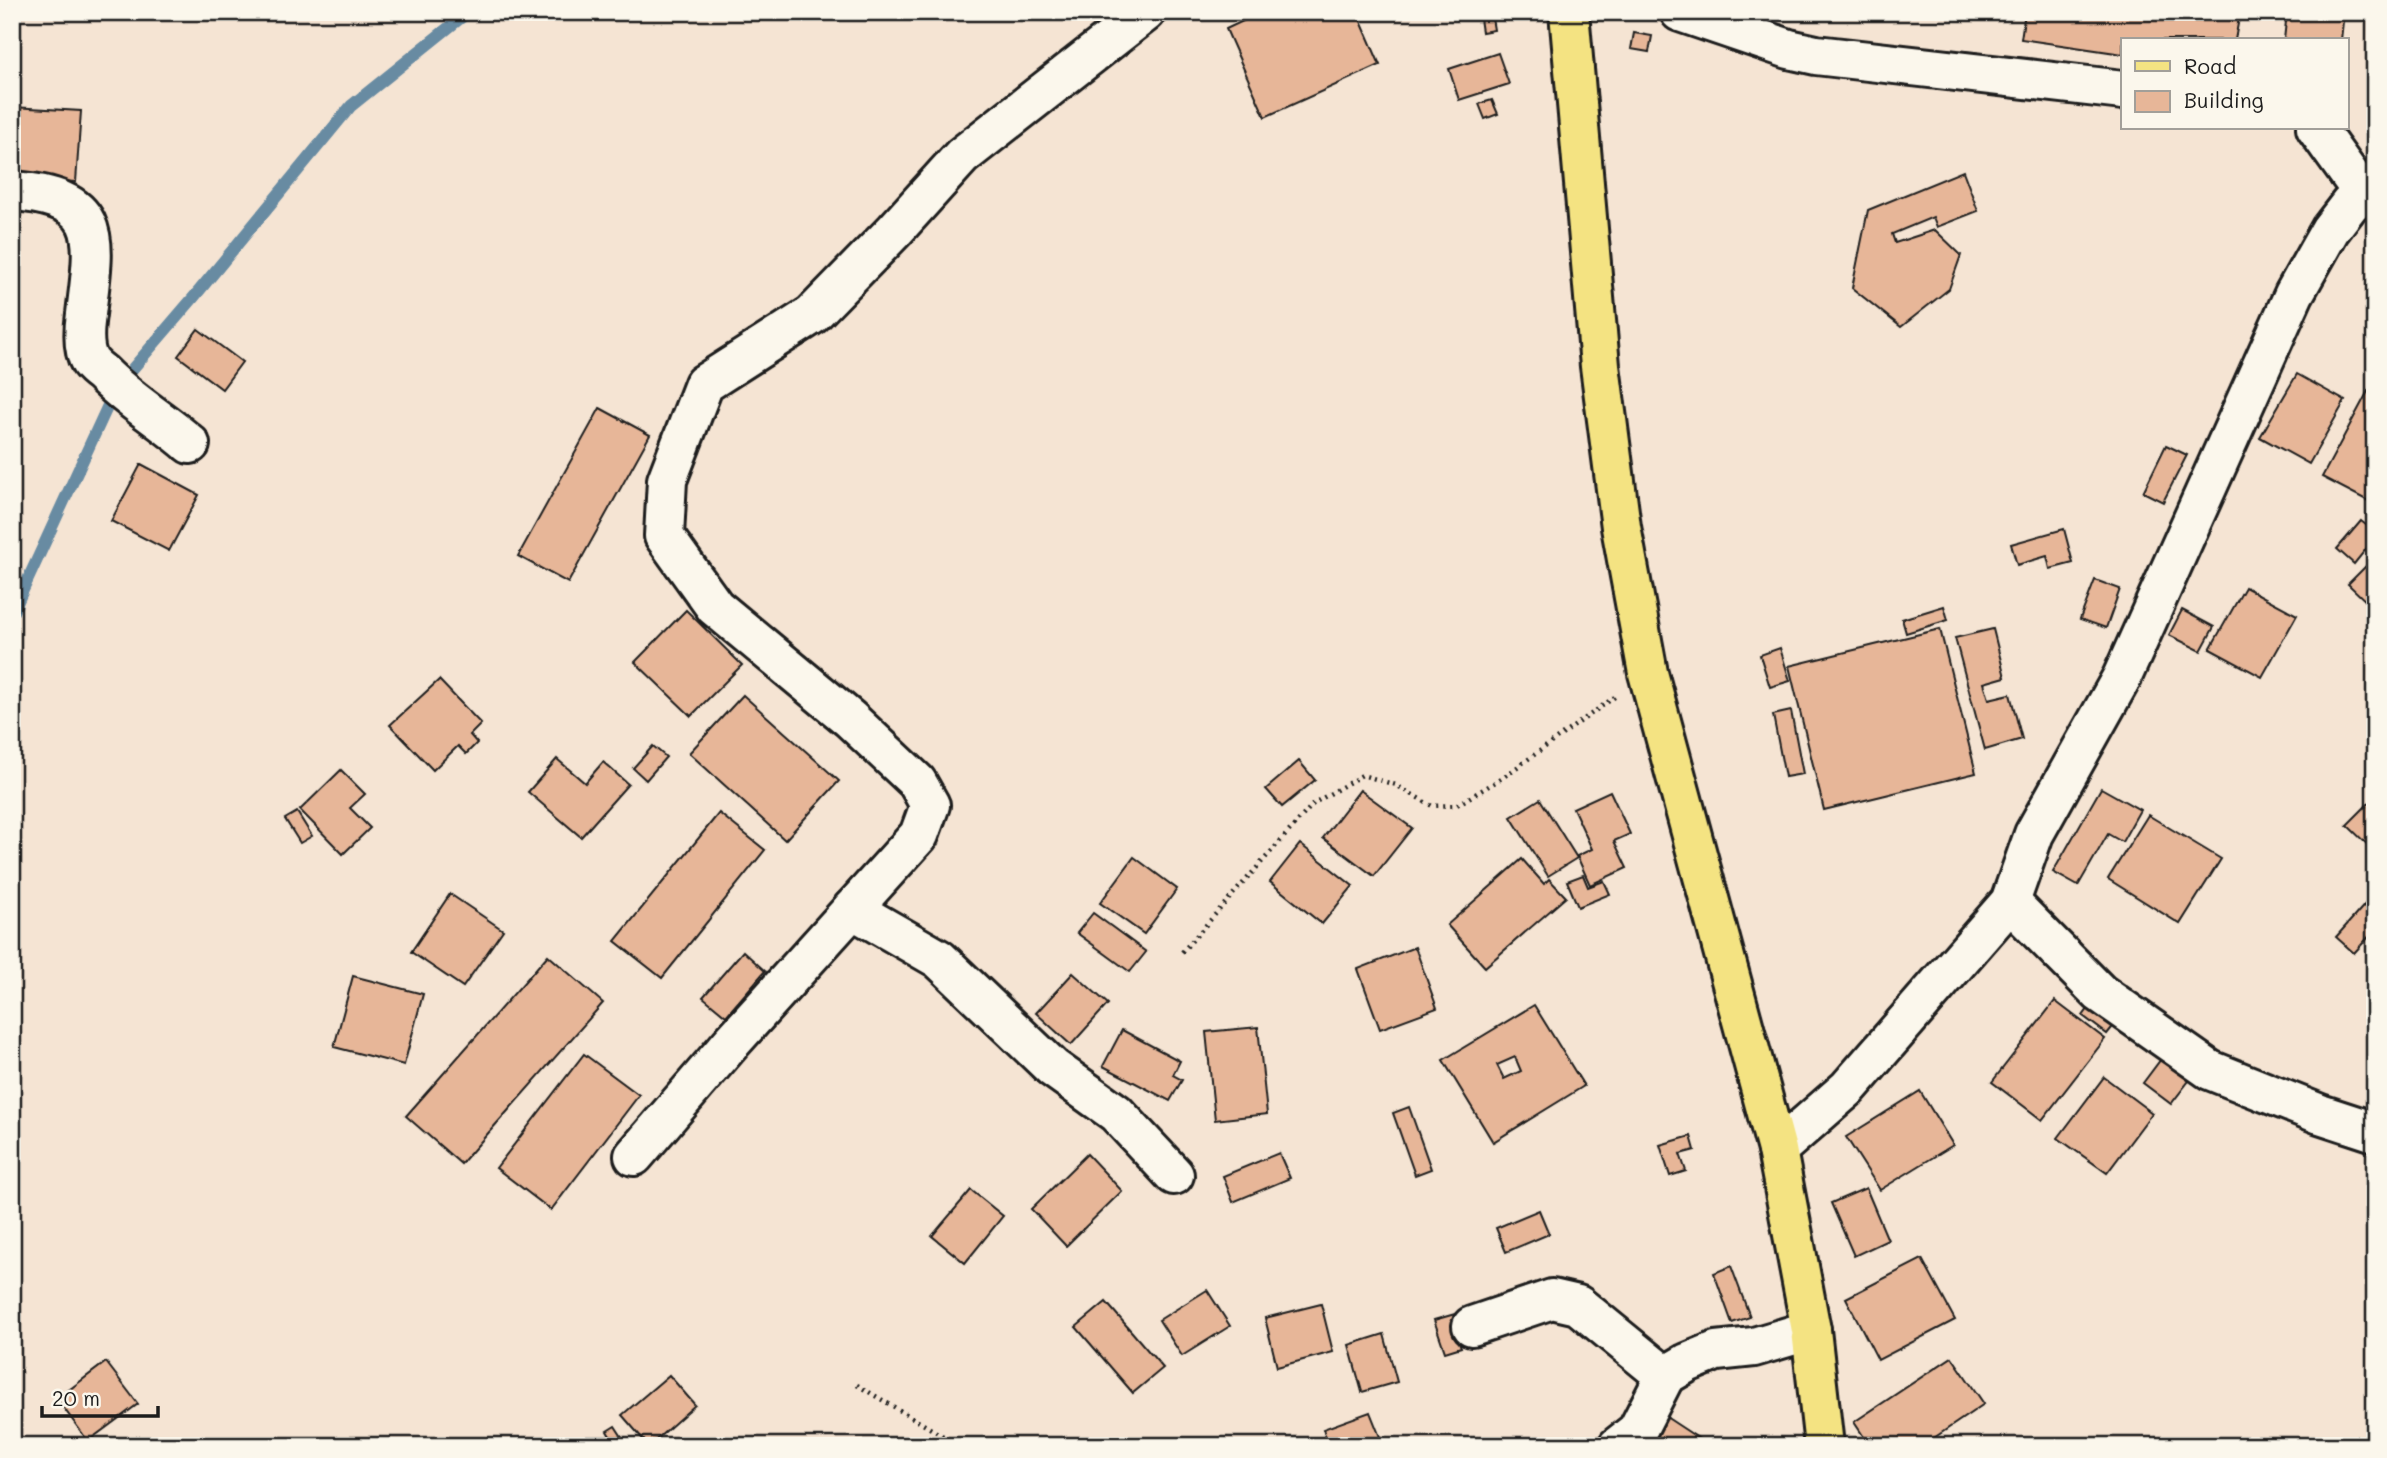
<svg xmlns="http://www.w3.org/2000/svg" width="2387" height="1458" font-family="Mali,sans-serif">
<rect width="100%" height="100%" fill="#f5e4d3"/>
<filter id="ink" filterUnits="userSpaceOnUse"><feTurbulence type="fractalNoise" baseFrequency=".0143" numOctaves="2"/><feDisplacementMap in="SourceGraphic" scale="14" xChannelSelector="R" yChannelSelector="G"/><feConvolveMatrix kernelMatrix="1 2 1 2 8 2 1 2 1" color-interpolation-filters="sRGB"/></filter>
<g filter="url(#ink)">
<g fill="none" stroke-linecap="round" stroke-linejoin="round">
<path stroke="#688ba2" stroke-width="12" d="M12,614l104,-226 78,-91 157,-191 117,-94"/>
</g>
<g fill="#e7b698" stroke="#1c1c1c" stroke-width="2" fill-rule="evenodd">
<path d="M1262,12h95l23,53 -115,52 -39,-88z"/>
<path d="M1479,12h12l3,18 -12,2z"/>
<path d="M2025,12h178l36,6 -4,22h-112v14l-102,-15z"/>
<path d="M2287,12h57l-3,28h-57z"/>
<path d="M1634,33l18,3 -3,16 -18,-3z"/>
<path d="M1498,53l11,31 -50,16 -10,-31z"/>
<path d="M1492,100l6,14 -13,5 -6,-15z"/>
<path d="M12,107l69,4 -5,71 -64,-4z"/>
<path d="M1963,171l15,40 -41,16 -4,-10 -41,17 3,9 40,-13 26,25 -12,34 -48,38 -49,-39 16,-78z"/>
<path d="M198,329l44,33 -20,27 -44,-33z"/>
<path d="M2297,374l48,27 -36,63 -49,-27z"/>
<path d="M2375,378v126h-1l-52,-27z"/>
<path d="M600,408l50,27 -82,148 -50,-27z"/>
<path d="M2166,445l21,10 -24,47 -20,-10z"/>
<path d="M141,464l58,31 -30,56 -58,-30z"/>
<path d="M2361,521l14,11v6l-21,26 -17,-15z"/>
<path d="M2064,529l9,34 -23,6 -3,-13 -30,9 -6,-21z"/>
<path d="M2375,557v53l-27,-26z"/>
<path d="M2095,580l25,9 -14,39 -26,-9z"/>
<path d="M2245,587l52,28 -35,62 -52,-28z"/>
<path d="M1944,606l4,14 -42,13 -4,-14z"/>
<path d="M686,610l56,55 -51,51 -56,-54z"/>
<path d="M2182,610l32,17 -13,24 -32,-16z"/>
<path d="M1940,629l36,144 -152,37 -35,-144z"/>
<path d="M1993,629l12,48 -21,6 5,16 21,-5 12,45 -37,11 -30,-112z"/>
<path d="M1780,648l10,33 -20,6 -10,-32z"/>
<path d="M439,680l42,44 -11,11 7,8 -11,11 -8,-8 -25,24 -43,-45z"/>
<path d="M743,695l96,86 -54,59 -96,-87z"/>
<path d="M1791,711l12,63 -18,3 -12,-62z"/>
<path d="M653,746l13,11 -20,23 -13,-12z"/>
<path d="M557,759l28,24 18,-21 25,22 -47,53 -53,-45z"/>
<path d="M1299,761l16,19 -33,27 -16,-18z"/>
<path d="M341,770l24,24 -15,14 20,20 -27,26 -43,-44z"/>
<path d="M2101,788l39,22 -18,32 -14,-8 -30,52 -25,-14z"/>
<path d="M1360,790l52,38 -38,48 -51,-38z"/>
<path d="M1610,791l20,43 -16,7 13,27 -37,17 -13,-29 15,-7 -19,-41z"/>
<path d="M2375,797v55l-28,-27z"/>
<path d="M1540,799l37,59 -29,18 -37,-59z"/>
<path d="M297,812l15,24 -12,7 -15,-24z"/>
<path d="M719,813l46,37 -103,128 -47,-37z"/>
<path d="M2148,815l73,44 -41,65 -72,-45z"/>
<path d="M1300,844l53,42 -31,38 -52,-42z"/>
<path d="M1134,857l43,32 -33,45 -44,-31z"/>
<path d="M1522,859l22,25 5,-5 17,18 -81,70 -38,-42z"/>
<path d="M1583,875l5,12 16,-6 6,13 -32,13 -11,-26z"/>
<path d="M450,894l53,36 -40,57 -52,-35z"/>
<path d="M2368,901l7,6v23l-21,23 -18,-16z"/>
<path d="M1093,913l53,39 -16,20 -53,-39z"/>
<path d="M1415,947l22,61 -57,21 -22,-60z"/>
<path d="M743,951l22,20 -39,45 -23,-19z"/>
<path d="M548,955l55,48 -142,161 -55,-48z"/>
<path d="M1073,973l35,31 -37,41 -35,-32z"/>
<path d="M353,976l70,18 -19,71 -70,-18z"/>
<path d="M2055,1001l50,38 -63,81 -50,-38z"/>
<path d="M1534,1005l50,81 -91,56 -50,-82zM1515,1057l6,14 -17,8 -7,-14z"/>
<path d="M2091,1005l25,18 -9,11 -24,-18z"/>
<path d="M1258,1027l9,87 -52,6 -9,-88z"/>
<path d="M1122,1030l58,31 -7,14 9,5 -12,21 -67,-35z"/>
<path d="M2167,1051l28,22 -24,31 -28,-21z"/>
<path d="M584,1054l55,41 -88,115 -55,-42z"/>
<path d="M2104,1077l48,36 -45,60 -49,-35z"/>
<path d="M1920,1091l33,54 -73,45 -34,-53z"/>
<path d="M1409,1107l22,62 -16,6 -22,-62z"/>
<path d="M1691,1136l4,14 -15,4 6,17 -16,5 -10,-31z"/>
<path d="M1279,1153l11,25 -57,24 -10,-26z"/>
<path d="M1087,1154l35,37 -56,55 -35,-37z"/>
<path d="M1866,1188l22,52 -34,16 -23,-53z"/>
<path d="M971,1190l32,26 -38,47 -33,-27z"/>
<path d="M1539,1210l10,24 -43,18 -10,-24z"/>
<path d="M1922,1259l33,61 -77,40 -32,-62z"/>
<path d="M1731,1266l19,51 -18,6 -18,-50z"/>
<path d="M1207,1290l23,36 -48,30 -23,-36z"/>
<path d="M1106,1302l57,66 -30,25 -57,-66z"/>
<path d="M1321,1304l12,48 -56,15 -12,-49z"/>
<path d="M1455,1314l4,11 -6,2 8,20 -16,5 -11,-32z"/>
<path d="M1384,1334l13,48 -35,10 -13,-47z"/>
<path d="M1952,1357l32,47 -62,42h-52l-16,-24z"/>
<path d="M106,1362l32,42 -50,37 -31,-42z"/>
<path d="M669,1375l26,30 -46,41 -27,-31z"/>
<path d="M1370,1412l12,30 -10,4h-43l-6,-17z"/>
<path d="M1663,1415l38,25 -4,6h-55z"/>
<path d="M615,1426l11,17 -5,3h-5l-9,-15z"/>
</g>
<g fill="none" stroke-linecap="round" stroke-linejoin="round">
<g stroke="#1c1c1c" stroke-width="44">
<g id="minor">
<path d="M1680,12l109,37 27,6 307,35"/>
<path d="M2316,128l38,53 21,7"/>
<path d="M12,191c94,6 83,48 74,123 -2,14 -4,35 4,48 3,4 8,8 12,11 26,27 59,46 88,71"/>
<path d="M2010,902l90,91 110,77 110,44 55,18"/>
<path d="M852,909l87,50 114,109 63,45 58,62"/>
<path d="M1777,1150l71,-62 162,-186 24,-68 88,-157 172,-383 36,-64 20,-26 25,-21"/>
<path d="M634,1156l98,-114 187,-207 11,-30 -13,-23 -67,-63 -135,-112 -51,-71 3,-56 37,-96 108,-69 83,-85 67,-74 184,-144"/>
<path d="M1472,1326l80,-27 26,6 87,71"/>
<path d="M1618,1446l19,-15 28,-55 22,-13 29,-12 38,-4 57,-17"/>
</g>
</g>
<g stroke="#1c1c1c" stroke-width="44">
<path id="major" d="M1569,12l31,354 21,161 27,146 129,477 34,180 13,116"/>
</g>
<g stroke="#1c1c1c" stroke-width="4.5" stroke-dasharray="2 5" stroke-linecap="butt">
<path d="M1182,952l132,-149 48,-28 34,10 36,21 25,-1 45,-27 114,-82"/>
<path d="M857,1385l103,61"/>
</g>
<use href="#minor" stroke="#fbf7ec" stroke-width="38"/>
<use href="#major" stroke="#f4e382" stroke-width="38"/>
</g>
</g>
<rect width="2387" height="1458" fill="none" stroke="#fbf7ec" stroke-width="42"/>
<rect x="21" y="21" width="2345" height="1416" fill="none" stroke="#1c1c1c" stroke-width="2.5" filter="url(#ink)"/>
<rect x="2121" y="38" width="228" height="91" fill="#fbf7ec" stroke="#a29f99" stroke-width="2"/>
<rect x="2135" y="61" width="35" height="10" fill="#f4e382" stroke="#a29f99" stroke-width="2"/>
<text x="2184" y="74" font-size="21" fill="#1c1c1c">Road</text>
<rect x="2135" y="91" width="35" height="21" fill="#e7b698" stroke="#a29f99" stroke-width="2"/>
<text x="2184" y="108" font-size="21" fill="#1c1c1c">Building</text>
<path d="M42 1406v10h116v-10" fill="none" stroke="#1c1c1c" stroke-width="3.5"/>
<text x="52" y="1406" font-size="21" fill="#1c1c1c" stroke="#fbf7ec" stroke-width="5" paint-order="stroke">20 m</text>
</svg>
